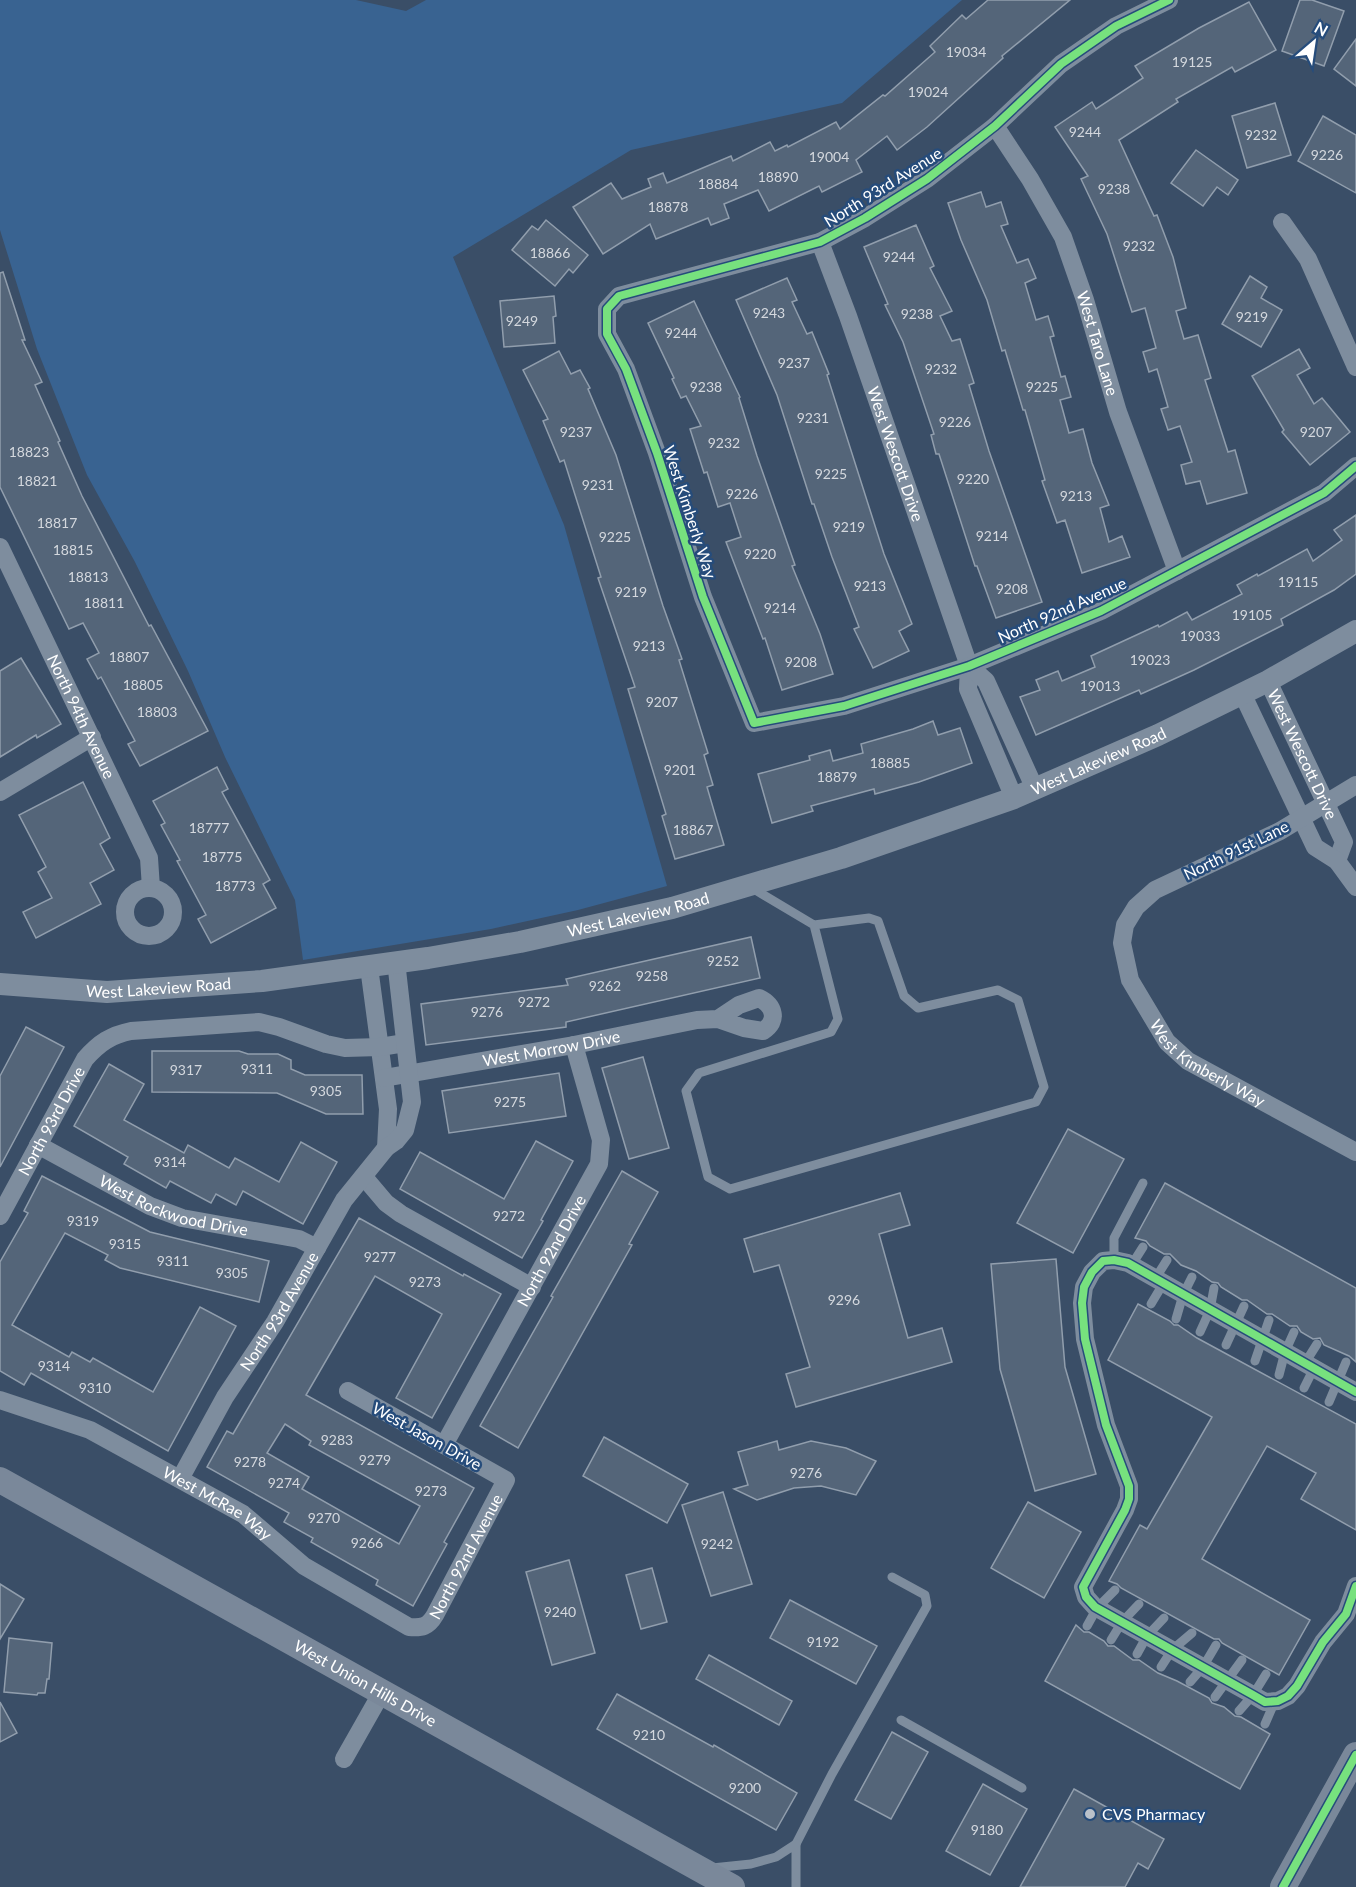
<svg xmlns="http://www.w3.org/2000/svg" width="1356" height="1887" font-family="Lato,sans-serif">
<rect width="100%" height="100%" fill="#3a4e67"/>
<path fill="#396391" d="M0,0h356l50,11 20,-11h536l-120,103 -211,47 -178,107 111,268 103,361 -89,24 -87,19 -188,31 -8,-60 -70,-143 -37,-86 -53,-109 -48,-87 -50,-126 -37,-119z"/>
<g fill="#546579" stroke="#919ead" stroke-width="1.5" fill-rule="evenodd">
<path d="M988,0h82l-68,56 1,2 -76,69 -30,23 -10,-14 -31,24 6,12 -40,20 -3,-6 -50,25 -11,-21 -34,14 5,14 -18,7 -3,-7 -52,21 -6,-15 -47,30 -30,-47 38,-24 11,16 29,-12 -3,-8 15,-6 4,10 64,-27 2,5 37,-19 5,9 12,-6 1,2 48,-25 4,7 43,-34 2,1 50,-44 -5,-6 32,-31 4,4z"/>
<path d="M1300,0h12l32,11 -20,55 -42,-15z"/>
<path d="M1249,2l27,48 -41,22 -3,-5 -56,32 2,3 -59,38 35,76 3,-1 16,42 13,51 -10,3 8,28 14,-4 13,43 -6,2 23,72 7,-2 12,43 -40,11 -7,-23 -14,3 -5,-19 11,-3 -12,-36 -12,4 -7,-21 7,-2 -11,-38 -8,3 -6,-20 13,-4 -11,-40 -13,4 -25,-78 -26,-55 7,-3 -33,-49 37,-25 4,7 47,-31 -8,-12 64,-38z"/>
<path d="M1356,39v47l-22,-17z"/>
<path d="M1275,103l16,52 -44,13 -15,-52z"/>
<path d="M1323,116l33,19v58l-58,-32z"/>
<path d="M1196,150l42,30 -10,15 -11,-8 -14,19 -32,-23z"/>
<path d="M981,192l5,15 15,-5 7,22 -7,2 16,37 11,-4 8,19 -11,5 11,37 12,-4 6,20 -4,1 11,40 4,-1 6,21 -11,3 9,33 14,-4 9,34 17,42 -9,3 9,34 13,-6 8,21 -48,16 -17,-53 -8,3 -15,-42 3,-1 -20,-70h-2l-18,-60 -3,1 -15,-51 -26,-60 -13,-37z"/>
<path d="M546,220l42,35 -15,18 -4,-4 -14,17 -43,-36 20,-24 6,4z"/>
<path d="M916,225l18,41 -4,2 22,43 -12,5 12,25 8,-2 14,44 -5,2 20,66 53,151 -46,16 -19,-52h-2l-36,-112h-3l-5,-19 3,-1 -31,-92 -18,-37 3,-1 -24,-57z"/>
<path d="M3,272l22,68h-3l20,42 -7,3 25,56 -2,1 24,54 67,130 2,-1 57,106 -68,35 -12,-22 7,-3 -34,-64 -3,2 -11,-20 12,-6 -16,-30 -14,6 -69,-142v-214z"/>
<path d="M1250,276l17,11 -6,11 21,12 -21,37 -39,-23z"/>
<path d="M787,278l10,22 -5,2 15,32 5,-2 17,42 -2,1 57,179 28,70 -13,7 10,20 -36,17 -19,-39 5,-2 -27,-70 -18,-53h-2l-35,-109 -41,-95z"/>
<path d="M554,296l2,20 -3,1 2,26 -51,4 -4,-46z"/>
<path d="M694,301l46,96 -1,1 18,58 38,109 -3,1 28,68 13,40 -51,16 -17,-52 -2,1 -37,-97 15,-5 -11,-34 -12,4 -11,-35 -3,1 -14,-44 11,-3 -15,-30 -5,2 -9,-19 2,-1 -26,-55z"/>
<path d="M1299,349l11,19 -13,7 17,29 8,-6 28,34 -40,33 -28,-33 2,-2 -32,-54z"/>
<path d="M559,351l12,23 9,-4 10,18 -2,1 28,66 47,151 19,53 -3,1 29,93 -4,2 9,30 -6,2 17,58 -49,14 -13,-43 4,-2 -38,-125 7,-2 -37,-109 3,-1 -37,-117 -4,2 -17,-41 5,-2 -25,-49z"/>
<path d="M1356,515v59l-22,16 -53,29 2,6 -89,45 -53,24 -2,-4 -103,45 -16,-38 20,-7 -4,-10 22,-9 4,10 33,-14 -4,-11 67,-31 1,2 28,-15 5,8 50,-26 -5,-9 20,-11 1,2 49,-27 6,12 29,-21 -8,-10z"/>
<path d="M21,658l40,66 -24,14 -1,-3 -36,22v-86z"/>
<path d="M933,721l5,14 22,-7 12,35 -53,19 -44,12 -1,-5 -63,17 2,5 -41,12 -14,-49 52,-14 -1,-4 21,-6 3,11 30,-8 -2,-9 52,-15z"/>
<path d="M217,767l11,22 -6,3 48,88 -7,4 13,24 -65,35 -13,-24 8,-4 -29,-54 3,-1 -19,-35 4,-2 -12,-22z"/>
<path d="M83,782l27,56 -10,6 14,26 -24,13 11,21 -65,34 -13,-26 29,-14 -14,-26 8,-5 -27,-52z"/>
<path d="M751,937l9,41 -194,44v5l-140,18 -5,-41 147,-19 -2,-6z"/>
<path d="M26,1027l38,20 -64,120v-91z"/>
<path d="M152,1051h87l9,3h30l13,6v9l14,6h57l1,39h-37l-49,-21 -125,-1z"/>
<path d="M643,1057l26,91 -40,11 -27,-91z"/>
<path d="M109,1064l35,20 -20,36 60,33 4,-8 41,23 6,-10 44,24 22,-40 36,20 -34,62 -60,-33 -7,14 -20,-11 -5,9 -41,-22 -4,7 -42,-24 4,-7 -54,-31z"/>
<path d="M559,1073l7,43 -117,17 -7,-42z"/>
<path d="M1068,1129l56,30 -51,94 -56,-30z"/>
<path d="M536,1141l37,20 -32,59 2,1 -21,37 -122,-69 20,-37 84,47z"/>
<path d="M622,1171l36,21 -29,52 3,1 -114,203 -38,-22 73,-129 -2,-1z"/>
<path d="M42,1176l108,56 119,29 -10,41 -139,-34 -15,-8 3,-5 -43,-22 -53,92 57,32 3,-5 18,10 3,-4 60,34 47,-85 36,19 -68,125 -137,-78 -7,12 -24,-14v-109l28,-49 -4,-2z"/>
<path d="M1165,1183l191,105v74l-7,-6 -25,-11 -4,-7 -7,1 -12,-7 -4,-6h-7l-18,-12h-5l-20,-14h-5l-21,-13 -3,-4 -6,-1 -16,-11 -15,-6 -11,-11h-6l-14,-8 -4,-5 -11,-3z"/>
<path d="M900,1193l10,32 -31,9 29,104 34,-10 10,34 -156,45 -10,-33 24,-7 -31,-102 -25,7 -10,-33z"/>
<path d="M359,1218l104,58 1,-2 37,20 -69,124 -36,-20 46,-84 -67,-38 -69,119 168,93 -30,54 3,2 -34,62 -37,-21 2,-5 -67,-38 2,-4 -29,-16 5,-9 -82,-46 20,-36 6,3zM285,1424l26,17 -2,4 111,61 -21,38 -97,-55 7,-12 -42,-24z"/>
<path d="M1056,1259l9,108 31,107 -61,17 -35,-122 -9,-105z"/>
<path d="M1138,1304l32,17 4,4h4l19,13 159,86v106l-55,-31 15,-26 -49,-27 -65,113 108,61 -31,55 -57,-32 -3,-4h-5l-93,-51 -4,-4 -8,-3 31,-56 7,4 65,-112 -104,-57z"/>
<path d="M604,1437l84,47 -21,39 -84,-47z"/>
<path d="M777,1441l2,9 32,-9 35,7 30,13 -20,34 -35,-9 -27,2 -37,12 -23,-11 14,-4 -10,-33z"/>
<path d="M723,1492l29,92 -41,12 -29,-91z"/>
<path d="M1028,1502l53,30 -37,66 -53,-30z"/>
<path d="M569,1560l26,93 -43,12 -26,-93z"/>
<path d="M652,1568l15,54 -26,7 -15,-54z"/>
<path d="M0,1584l24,15 -24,40z"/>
<path d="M790,1600l87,46 -21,38 -86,-46z"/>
<path d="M1076,1625l8,7h5l15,9 4,5h6l19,14h6l19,13 19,8 32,17 3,5 12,4 11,9 6,1 29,17 -30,55 -195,-108z"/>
<path d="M9,1638l43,5 -3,36h-2l-2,14h-7l-1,2 -33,-3z"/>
<path d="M709,1655l83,46 -13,24 -83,-46z"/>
<path d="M617,1694l96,53 1,-2 83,48 -21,37 -179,-101z"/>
<path d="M0,1702l17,31 -17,9z"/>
<path d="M892,1732l36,20 -37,67 -36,-19z"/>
<path d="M983,1784l44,25 -37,66 -44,-24z"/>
<path d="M1074,1789l90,50 -16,30 -10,-6 -13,24h-105z"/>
</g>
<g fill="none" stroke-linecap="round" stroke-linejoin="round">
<g stroke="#7e8d9e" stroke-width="9">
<path d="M752,888l62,37 55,-7 9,3 26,75 14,12 80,-18 20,10 26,87 -8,15 -306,87 -22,-12 -22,-86 13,-18 132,-41 7,-13 -24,-94"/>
<path d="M1114,1260v-22l29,-55"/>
<path d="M1131,1266l12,-19"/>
<path d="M1155,1279l12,-19"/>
<path d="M1151,1304l12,-20"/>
<path d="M1176,1319l7,-24 9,-18"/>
<path d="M1200,1332l10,-22 4,-22"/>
<path d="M1226,1345l18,-39"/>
<path d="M1255,1361l14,-41"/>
<path d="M1305,1363l12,-19"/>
<path d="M1279,1375l6,-23 9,-20"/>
<path d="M1304,1388l10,-20"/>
<path d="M1329,1402l17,-40"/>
<path d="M1087,1626l10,-18 18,-18"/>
<path d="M1111,1640l11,-18 17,-18"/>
<path d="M1137,1654l10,-18 17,-18"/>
<path d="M1161,1667l11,-17 20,-17"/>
<path d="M1190,1682l13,-15 13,-22"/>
<path d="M1215,1697l27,-37"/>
<path d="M1239,1711l14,-16 13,-21"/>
<path d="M901,1720l121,68"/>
<path d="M1265,1724l10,-23"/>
<path d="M796,1844l36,-70 95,-168 -2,-11 -33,-18"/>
<path d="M712,1868l39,-4 25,-7 20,-13v43"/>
</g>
<g stroke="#7e8d9e" stroke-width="18">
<path d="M1169,0l-53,26 -55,38 -66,62 -68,53 -62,39 -45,24 -201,54 -12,13v25l19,35 31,84 46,144 51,126 90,-17 125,-40 132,-55 223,-118 32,-27"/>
<path id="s1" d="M995,126l35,53 33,58 22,63 33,112 59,159"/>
<path d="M1282,222l26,37 48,108"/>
<path id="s2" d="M820,242l28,74 121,350 -1,23 46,109"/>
<path id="s3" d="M0,547l149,311 2,30"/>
<path d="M969,666l17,15 49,108"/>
<path id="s4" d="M1268,681l76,161 -7,19"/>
<path d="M1242,693l73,154 22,14 19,26"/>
<path id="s5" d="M1356,785l-76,46 -125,59 -19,17 -11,18 -3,18 8,37 37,62 21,19 168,91"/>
<path d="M0,792l92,-55"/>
<circle cx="149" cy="912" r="24"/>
<path d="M369,967l19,142 -2,39"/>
<path id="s6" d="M384,1078l190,-33 123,-25 21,-1 26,9 19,3c16,-10 11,-26 -4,-33l-20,7 -21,14"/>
<path id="s7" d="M38,1145l112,61 32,12 117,21 18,9"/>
<path d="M364,1177l22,26 15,11 131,73"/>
<path id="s8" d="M0,1216l85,-157c14,-16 26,-24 46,-28l128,-9 20,5 47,17 19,4 35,-1 25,-4"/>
<path d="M1356,1392l-228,-129 -14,-3 -11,1 -11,11 -8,15 -2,16 3,36 21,86 23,61v13l-4,11 -42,77 3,10 9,10 158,88 12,7 13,-1 10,-5 9,-10 26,-44 23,-28 10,-28"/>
<path id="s9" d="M0,1400l90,30 153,84 61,52 105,61c13,1 19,0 26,-12l71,-135 -158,-89"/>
<path id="s10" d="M444,1445l155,-281 2,-24 -27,-95"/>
<path id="s11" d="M180,1479l45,-82 50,-75 69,-122 42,-52 10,-7 9,-11 7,-28 -16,-141"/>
<path d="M344,1759l38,-67"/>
</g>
<path stroke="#7e8d9e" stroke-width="22" id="s12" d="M0,984l107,8 155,-11 166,-23 92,-16 152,-34 169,-50 173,-60 144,-63 110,-54 88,-50"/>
<g stroke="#7a889a" stroke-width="26">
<path id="s13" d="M0,1480l732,407"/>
<path d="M1283,1887l73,-132"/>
</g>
<g stroke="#264c7b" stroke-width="11">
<g id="cycleway">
<path d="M1169,0l-53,26 -55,38 -66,62 -68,53 -62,39 -45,24 -201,54 -12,13v25l19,35 31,84 46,144 51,126 90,-17 125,-40 132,-55 223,-118 32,-27"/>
<path d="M1356,1392l-228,-129 -14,-3 -11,1 -11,11 -8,15 -2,16 3,36 21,86 23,61v13l-4,11 -42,77 3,10 9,10 158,88 12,7 13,-1 10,-5 9,-10 26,-44 23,-28 10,-28"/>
<path d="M1283,1887l73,-132"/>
</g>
</g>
<use href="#cycleway" stroke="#77e17e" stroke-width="8"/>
</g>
<circle fill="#bac1ca" stroke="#264c7b" stroke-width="2" cx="1090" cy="1814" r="6"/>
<g text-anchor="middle" stroke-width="5" stroke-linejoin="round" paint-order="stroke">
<g font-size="14" fill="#d4d8de">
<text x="966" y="57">19034</text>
<text x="1192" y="67">19125</text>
<text x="928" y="97">19024</text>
<text x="1085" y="137">9244</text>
<text x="1261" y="140">9232</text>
<text x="1327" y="160">9226</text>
<text x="829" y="162">19004</text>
<text x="778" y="182">18890</text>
<text x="718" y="189">18884</text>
<text x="1114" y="194">9238</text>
<text x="668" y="212">18878</text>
<text x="1139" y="251">9232</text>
<text x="550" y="258">18866</text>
<text x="899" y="262">9244</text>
<text x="769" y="318">9243</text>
<text x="917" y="319">9238</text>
<text x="1252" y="322">9219</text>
<text x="522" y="326">9249</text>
<text x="681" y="338">9244</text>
<text x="794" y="368">9237</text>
<text x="941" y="374">9232</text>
<text x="706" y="392">9238</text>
<text x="1042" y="392">9225</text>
<text x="813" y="423">9231</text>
<text x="955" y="427">9226</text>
<text x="576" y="437">9237</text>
<text x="1316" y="437">9207</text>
<text x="724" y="448">9232</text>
<text x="29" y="457">18823</text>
<text x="831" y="479">9225</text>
<text x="973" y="484">9220</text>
<text x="37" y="486">18821</text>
<text x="598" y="490">9231</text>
<text x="742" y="499">9226</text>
<text x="1076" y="501">9213</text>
<text x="57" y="528">18817</text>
<text x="849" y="532">9219</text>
<text x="992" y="541">9214</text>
<text x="615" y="542">9225</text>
<text x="73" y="555">18815</text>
<text x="760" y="559">9220</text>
<text x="88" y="582">18813</text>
<text x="1298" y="587">19115</text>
<text x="870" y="591">9213</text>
<text x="1012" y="594">9208</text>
<text x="631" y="597">9219</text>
<text x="104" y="608">18811</text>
<text x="780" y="613">9214</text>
<text x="1252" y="620">19105</text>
<text x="1200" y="641">19033</text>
<text x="649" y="651">9213</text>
<text x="129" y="662">18807</text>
<text x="1150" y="665">19023</text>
<text x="801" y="667">9208</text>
<text x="143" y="690">18805</text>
<text x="1100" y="691">19013</text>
<text x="662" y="707">9207</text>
<text x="157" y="717">18803</text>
<text x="890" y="768">18885</text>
<text x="680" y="775">9201</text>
<text x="837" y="782">18879</text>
<text x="209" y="833">18777</text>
<text x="693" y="835">18867</text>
<text x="222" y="862">18775</text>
<text x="235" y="891">18773</text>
<text x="723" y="966">9252</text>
<text x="652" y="981">9258</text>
<text x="605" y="991">9262</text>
<text x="534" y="1007">9272</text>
<text x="487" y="1017">9276</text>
<text x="257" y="1074">9311</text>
<text x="186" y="1075">9317</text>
<text x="326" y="1096">9305</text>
<text x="510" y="1107">9275</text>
<text x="170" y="1167">9314</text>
<text x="509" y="1221">9272</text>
<text x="83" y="1226">9319</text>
<text x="125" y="1249">9315</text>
<text x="380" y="1262">9277</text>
<text x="173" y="1266">9311</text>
<text x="232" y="1278">9305</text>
<text x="425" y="1287">9273</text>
<text x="844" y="1305">9296</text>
<text x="54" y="1371">9314</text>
<text x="95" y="1393">9310</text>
<text x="337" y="1445">9283</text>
<text x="375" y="1465">9279</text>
<text x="250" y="1467">9278</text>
<text x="806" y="1478">9276</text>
<text x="284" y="1488">9274</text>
<text x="431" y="1496">9273</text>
<text x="324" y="1523">9270</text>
<text x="367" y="1548">9266</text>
<text x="717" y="1549">9242</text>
<text x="560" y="1617">9240</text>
<text x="823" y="1647">9192</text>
<text x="649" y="1740">9210</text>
<text x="745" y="1793">9200</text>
<text x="987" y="1835">9180</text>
</g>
<g font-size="16" fill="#fff" stroke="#264c7b">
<text transform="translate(883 187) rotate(-32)" y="6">North 93rd Avenue</text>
<text dy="6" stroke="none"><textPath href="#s1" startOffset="242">West Taro Lane</textPath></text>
<text dy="6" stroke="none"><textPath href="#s2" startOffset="225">West Wescott Drive</textPath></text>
<text transform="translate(690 512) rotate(72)" y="6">West Kimberly Way</text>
<text transform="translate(1062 610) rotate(-24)" y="6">North 92nd Avenue</text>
<text dy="6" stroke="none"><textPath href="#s3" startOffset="188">North 94th Avenue</textPath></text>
<text dy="6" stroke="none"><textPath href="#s4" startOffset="81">West Wescott Drive</textPath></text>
<text dy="6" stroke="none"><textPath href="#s12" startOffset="1131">West Lakeview Road</textPath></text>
<text transform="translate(1236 850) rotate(-26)" y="6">North 91st Lane</text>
<text dy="6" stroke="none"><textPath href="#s12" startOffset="645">West Lakeview Road</textPath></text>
<text dy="6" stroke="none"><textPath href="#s12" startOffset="159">West Lakeview Road</textPath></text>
<text dy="6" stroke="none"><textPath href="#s6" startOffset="170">West Morrow Drive</textPath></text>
<text dy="6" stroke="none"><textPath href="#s5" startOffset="447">West Kimberly Way</textPath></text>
<text dy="6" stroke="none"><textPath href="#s8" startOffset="108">North 93rd Drive</textPath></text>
<text dy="6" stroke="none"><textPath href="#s7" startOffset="150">West Rockwood Drive</textPath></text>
<text dy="6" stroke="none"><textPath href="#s10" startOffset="222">North 92nd Drive</textPath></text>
<text dy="6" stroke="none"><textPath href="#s11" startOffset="195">North 93rd Avenue</textPath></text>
<text transform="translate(427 1436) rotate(29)" y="6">West Jason Drive</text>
<text dy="6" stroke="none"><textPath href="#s9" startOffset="242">West McRae Way</textPath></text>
<text dy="6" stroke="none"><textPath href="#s9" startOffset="568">North 92nd Avenue</textPath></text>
<text dy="6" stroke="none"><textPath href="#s13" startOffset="418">West Union Hills Drive</textPath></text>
</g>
<g font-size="16" fill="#fff" stroke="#264c7b" text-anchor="start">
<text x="1102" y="1820">CVS Pharmacy</text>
</g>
</g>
<g transform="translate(1314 42) rotate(29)" stroke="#264c7b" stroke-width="4.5" paint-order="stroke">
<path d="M0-4.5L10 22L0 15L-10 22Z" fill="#ffffff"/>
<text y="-9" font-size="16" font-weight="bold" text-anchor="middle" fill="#ffffff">N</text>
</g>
</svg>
